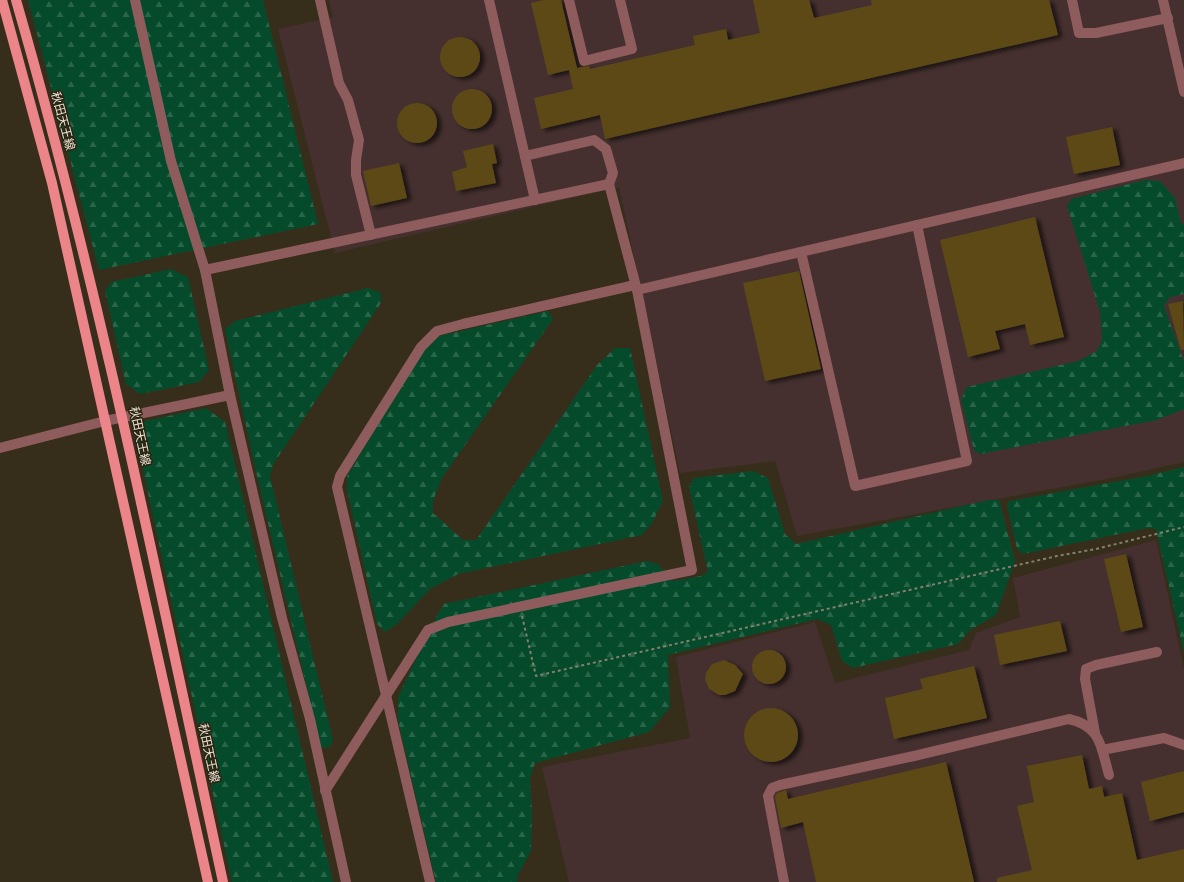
<svg xmlns="http://www.w3.org/2000/svg" width="1184" height="882" font-family="Merriweather,'Noto Sans JP',serif">
<defs>
<pattern id="forest-firs" width="22" height="20" patternUnits="userSpaceOnUse"><rect width="22" height="20" fill="#054b2b"/><path d="M5 1l3.5 6h-7zM16 11l3.5 6h-7z" fill="#296549"/></pattern>
<filter id="shadow"><feDropShadow dx="4.5" dy="2.5" stdDeviation="2" flood-color="#0009"/></filter>
</defs>
<rect width="100%" height="100%" fill="#362e1a"/>
<g fill="#45302f">
<path d="M329,0h855v462l-67,15 -320,59 -22,-75 -95,12 -61,-286 -284,66 -57,-224 55,-12z"/>
<path d="M1156,540l28,129v213h-615l-27,-115 148,-29 -14,-81 139,-35 20,61 134,-33 7,-17 44,-16 -7,-39z"/>
</g>
<g fill="url(#forest-firs)">
<path d="M28,0h235l55,224 -219,46z"/>
<path d="M1144,180l16,1 15,17 6,25 3,2v69l-14,3 -6,9 20,56v47l-27,11 -177,34 -6,-4 -13,-50 6,-13 111,-26 19,-10 5,-11 -2,-28 -33,-106 4,-7z"/>
<path d="M171,269l17,8 21,93 -10,12 -59,12 -14,-10 -21,-93 6,-9z"/>
<path d="M368,288l13,5v10l-107,160 -4,13 63,264 -3,7 -9,1 -65,-276 -31,-143 10,-8z"/>
<path d="M548,311l5,8 -111,159 -9,23v12l30,27h13l121,-175 18,-17h15l33,153 -11,22 -10,12 -184,39 -28,15 -33,35 -12,8 -8,-8 -30,-134v-14l75,-124 17,-16z"/>
<path d="M206,408l19,14 108,460h-101l-96,-445 9,-16z"/>
<path d="M1184,467v186l-28,-124 -8,-1 -125,26 -6,-5 -10,-43 2,-5 138,-25z"/>
<path d="M753,471l15,7 17,56 11,10 192,-44h11l16,61 -19,54 -26,15 -12,14 -105,24 -11,-7 -11,-36 -14,-6 -149,36 2,52 -21,25 -114,31 -5,16 2,34 -1,38 -13,24 -1,7h-81l-38,-162v-23l38,-80 8,-13 203,-43 11,3 15,17 28,-5 7,-4 -19,-85 5,-9z"/>
</g>
<g fill="#5c4a19" filter="url(#shadow)">
<path d="M544,0h17l16,68 12,-2 1,3 105,-24 -2,-9 33,-7 2,11 32,-7 -7,-33h56l5,18 58,-13 -1,-5h178l9,35 -453,104 -5,-24 -59,14 -7,-31 39,-9 -4,-19 -21,5 -17,-72z"/>
<circle cx="460" cy="57" r="20"/>
<circle cx="472" cy="109" r="20"/>
<circle cx="417" cy="123" r="20"/>
<path d="M1112,127l8,38 -46,9 -8,-37z"/>
<path d="M493,144l4,19 -5,1 4,19 -40,8 -4,-19 15,-5 -4,-16z"/>
<path d="M399,163l8,35 -36,8 -8,-35z"/>
<path d="M1035,217l29,120 -34,8 -5,-21 -30,7 5,18 -32,8 -28,-117z"/>
<path d="M799,271l22,98 -56,12 -22,-98z"/>
<path d="M1183,301l1,49h-3l-13,-46z"/>
<path d="M1126,554l17,73 -22,5 -17,-73z"/>
<path d="M1060,621l7,30 -67,14 -6,-30z"/>
<circle cx="769" cy="667" r="17"/>
<path d="M724,660l11,5 8,9 -8,17 -10,4h-6l-10,-6 -4,-10 1,-6 6,-9z"/>
<path d="M974,666l13,52 -93,21 -9,-41 38,-9 -3,-10z"/>
<circle cx="771" cy="735" r="27"/>
<path d="M1082,755l7,34 13,-3 2,11 18,-4 15,67 47,-11v33h-187v-4l35,-8 -15,-64 17,-4 -7,-36z"/>
<path d="M946,762l28,120h-158l-13,-60 -22,6 -6,-31 2,-4 9,-3 2,9z"/>
<path d="M1184,771v41l-34,9 -9,-39z"/>
</g>
<g fill="none" stroke-linecap="round" stroke-linejoin="round">
<path stroke="#857f6e" stroke-width="2" stroke-dasharray="3 3" stroke-linecap="butt" d="M522,616l14,60 521,-120 39,-7 88,-22"/>
<g stroke="#8e5c5d" stroke-width="10">
<path d="M135,0l36,161 34,109 25,125 52,223 28,101 36,163"/>
<path d="M320,0l19,83 9,17 11,40 -3,20v15l15,60"/>
<path d="M489,0l46,200"/>
<path d="M569,0l15,61 48,-12 -12,-49"/>
<path d="M1072,0l7,33h17l72,-15"/>
<path d="M1163,0l21,92"/>
<path d="M525,156l69,-16 12,9 7,24 -4,11"/>
<path d="M801,252l54,234 112,-25 -50,-236"/>
<path d="M205,270l404,-86 28,106 55,280 -244,52 -20,8 -103,161"/>
<path d="M637,290l547,-127"/>
<path d="M0,448l105,-27 125,-26"/>
<path d="M1095,733l-10,-54 1,-10 10,-4 61,-13"/>
<path d="M1102,750l62,-12 20,7"/>
<path d="M430,882l-93,-395 3,-11 81,-129 16,-16 26,-7 172,-39"/>
<path d="M784,882l-16,-86 4,-8 8,-3 134,-29 155,-37c32,7 32,28 40,56"/>
</g>
<g stroke="#ec8589" stroke-width="10">
<path d="M2,0l50,183 156,699"/>
<path d="M16,0c84,291 143,587 207,882"/>
</g>
</g>
<g text-anchor="middle" stroke-width="3" stroke-linejoin="round" paint-order="stroke">
<g font-size="12" fill="#e8e3d7" stroke="#2c2410">
<text transform="translate(63 121) rotate(75)" y="4">秋田天王線</text>
<text transform="translate(140 436) rotate(78)" y="4">秋田天王線</text>
<text transform="translate(209 753) rotate(78)" y="4">秋田天王線</text>
</g>
</g>
</svg>
